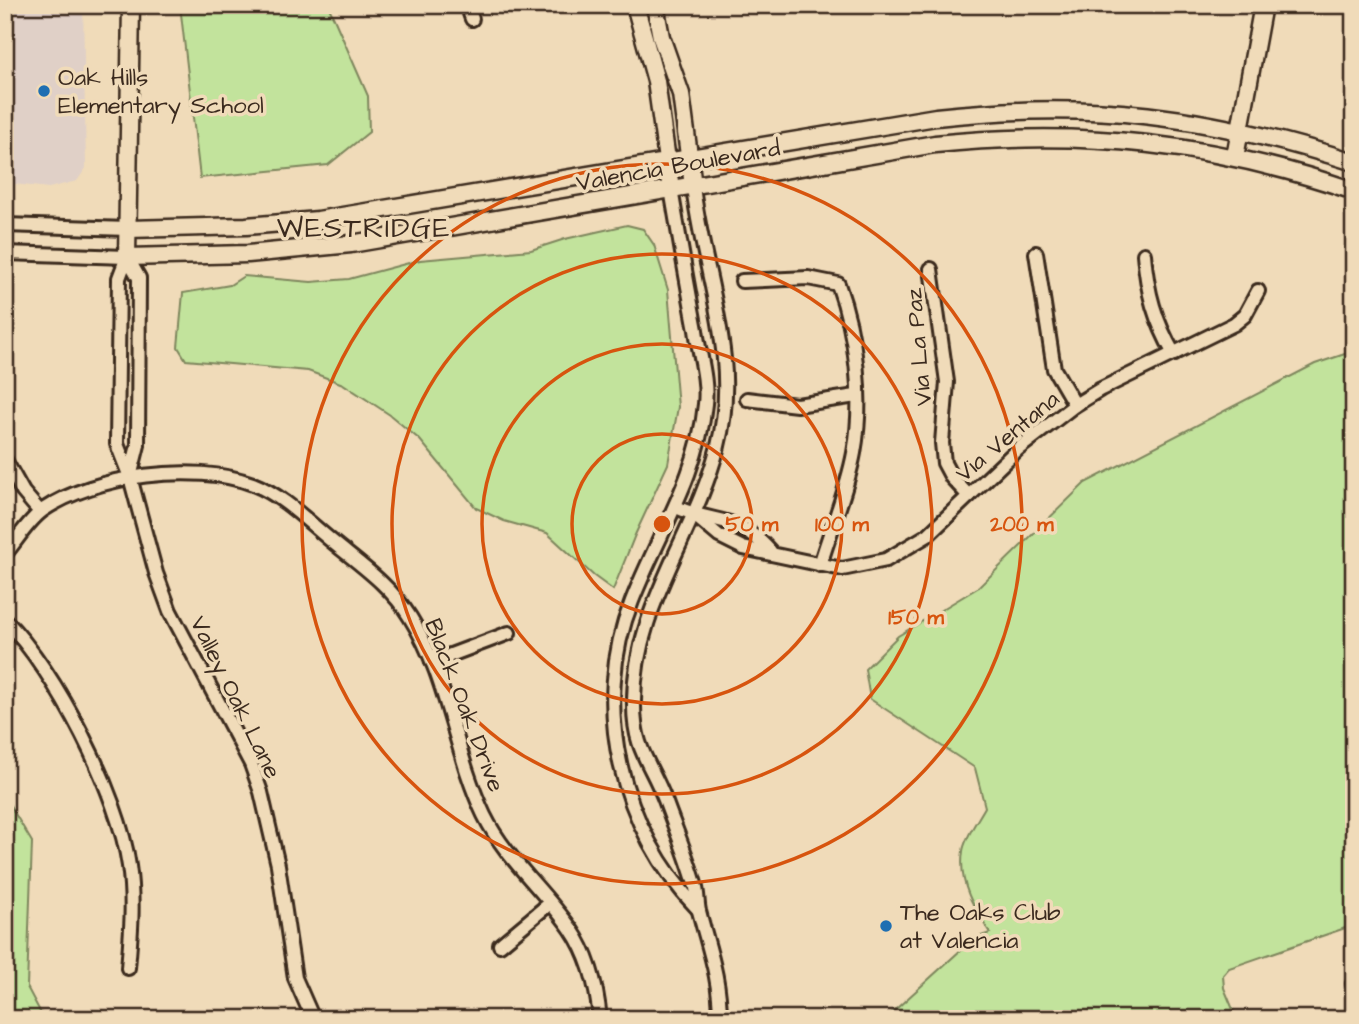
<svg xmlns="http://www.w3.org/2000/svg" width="1359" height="1024" font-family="'Architects Daughter',sans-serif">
<rect width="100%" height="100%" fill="#f0dbb9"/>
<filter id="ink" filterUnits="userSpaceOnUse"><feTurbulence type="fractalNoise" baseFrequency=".0143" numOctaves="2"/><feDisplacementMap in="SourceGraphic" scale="14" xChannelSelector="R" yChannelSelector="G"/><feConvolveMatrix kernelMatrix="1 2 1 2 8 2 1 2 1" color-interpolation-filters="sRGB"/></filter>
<g filter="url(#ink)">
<path fill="#e0d0c7" d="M5,5h78l3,163 -9,13 -28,7 -44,-5z"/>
<g fill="#c2e39c" stroke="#7e865d" stroke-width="2">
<path d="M180,5h148l40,91 1,36 -41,33 -128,13z"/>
<path d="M627,225l16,4 11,16 14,45 10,117 -10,57 -33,71 -22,55 -19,-14 -47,-43 -43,-12 -28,-13 -56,-68 -30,-25 -47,-31 -35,-13 -122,-11 -8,-13 5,-54 47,-8 14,-9 67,6 38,-3 71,-19 111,-10 34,-11z"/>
<path d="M1354,351v574l-125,43 -6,7 1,13 13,31h-352l88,-80 17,-6c-16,-25 -32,-50 -27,-82 2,-14 15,-31 22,-44l-10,-39 -105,-69 -5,-30 33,-33 81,-49 106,-104 230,-119z"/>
<path d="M5,797l27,45 -5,145 17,32h-39z"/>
</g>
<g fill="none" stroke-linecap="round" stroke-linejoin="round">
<g stroke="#3b2a1e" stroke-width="18">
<g id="street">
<path d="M467,5l5,14"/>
<path d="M693,186c10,88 48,171 25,260 -23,90 -86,163 -84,260 0,44 17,57 31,94 10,28 22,56 30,84 3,9 2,18 4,27 10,39 21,66 21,108"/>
<path d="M671,189c8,47 16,94 25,141 3,23 12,50 9,74 -7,72 -47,130 -73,197 -42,104 -11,229 66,308"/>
<path d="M5,225l123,4"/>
<path d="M5,253l122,4"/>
<path d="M1036,253l18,116 21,36"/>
<path d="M1144,254c3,38 11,67 30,100"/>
<path d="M127,257l-8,21 -2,166 13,33 26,96 14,38 81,153 10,28 17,73 17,113 18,41"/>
<path d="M127,257l12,21 -1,167 -8,32"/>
<path d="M931,269l16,113 -5,61 2,20 8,15 17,18"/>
<path d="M742,281l66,-3 30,6c18,50 26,115 16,169 -7,38 -23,75 -34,112"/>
<path d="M747,399l50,6 59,-9"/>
<path d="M5,460l18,32 17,20"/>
<path d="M676,507c42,19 59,5 94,44"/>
<path d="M693,514l26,22 24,12 99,21 44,-9 42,-25 90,-86 57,-44 26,-16 133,-65 11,-9 13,-24"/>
<path d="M5,554c12,-14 23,-33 38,-44 52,-35 151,-48 210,-26 31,12 56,39 81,59 28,23 57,43 76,74 38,60 44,135 74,198 21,43 60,75 87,114 18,26 26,58 29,90"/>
<path d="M5,620c51,51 114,174 124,246 5,34 2,68 -1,102"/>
<path d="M432,662l77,-29"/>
<path d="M500,945l49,-41"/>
<path d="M1353,984h1"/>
</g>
</g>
<g stroke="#3b2a1e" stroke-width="21">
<g id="secondary">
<path d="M131,5l-4,252 121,-3 103,-10 584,-100c147,-15 279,-1 419,47"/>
<path d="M635,5l21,76 15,108"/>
<path d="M655,5l6,32 20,57 12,92"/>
<path d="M1235,157l28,-152"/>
<path d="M128,229l118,-3 72,-6 618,-103c156,-17 269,-2 418,45"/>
</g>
</g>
<use href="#street" stroke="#f0dbb9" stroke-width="12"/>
<use href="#secondary" stroke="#f0dbb9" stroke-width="16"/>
</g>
</g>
<g fill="none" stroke="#d7540e" stroke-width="3.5">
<circle cx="662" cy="524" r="90"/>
<circle cx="662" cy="524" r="180"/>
<circle cx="662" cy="524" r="270"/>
<circle cx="662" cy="524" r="360"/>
</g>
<g fill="#1f6fb2" stroke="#f0dbb9" stroke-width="2.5">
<circle cx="44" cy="91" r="7"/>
<circle cx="886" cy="926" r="7"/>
</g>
<g text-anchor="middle" stroke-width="7" stroke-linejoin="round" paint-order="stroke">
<g font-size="24" fill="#3b2a1e" stroke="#f0dbb9" text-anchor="start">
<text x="58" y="85">Oak Hills<tspan x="58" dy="28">Elementary School</tspan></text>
<text x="900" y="920">The Oaks Club<tspan x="900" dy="28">at Valencia</tspan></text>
</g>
<g font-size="24" fill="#3b2a1e" stroke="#f0dbb9">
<text transform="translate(678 165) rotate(-10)" y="8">Valencia Boulevard</text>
<text transform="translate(918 347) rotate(-95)" y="8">Via La Paz</text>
<text transform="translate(1007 436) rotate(-40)" y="8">Via Ventana</text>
<text transform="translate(236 697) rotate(64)" y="8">Valley Oak Lane</text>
<text transform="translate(465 705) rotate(69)" y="8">Black Oak Drive</text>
</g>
<g font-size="28" letter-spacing="2" fill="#3b2a1e" stroke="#f0dbb9">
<text x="364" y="237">WESTRIDGE</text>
</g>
</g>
<circle cx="662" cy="524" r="10" fill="#d7540e" stroke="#f0dbb9" stroke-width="3.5"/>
<g font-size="21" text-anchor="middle" font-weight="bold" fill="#d7540e" stroke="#f0dbb9" stroke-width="7" stroke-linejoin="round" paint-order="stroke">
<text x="752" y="531">50 m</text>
<text x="842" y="531">100 m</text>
<text x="1022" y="531">200 m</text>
<text x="916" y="624">150 m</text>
</g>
<rect width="1359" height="1024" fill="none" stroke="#f0dbb9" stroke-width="28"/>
<rect x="14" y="14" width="1331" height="996" fill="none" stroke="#3b2a1e" stroke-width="2.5" filter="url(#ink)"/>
</svg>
